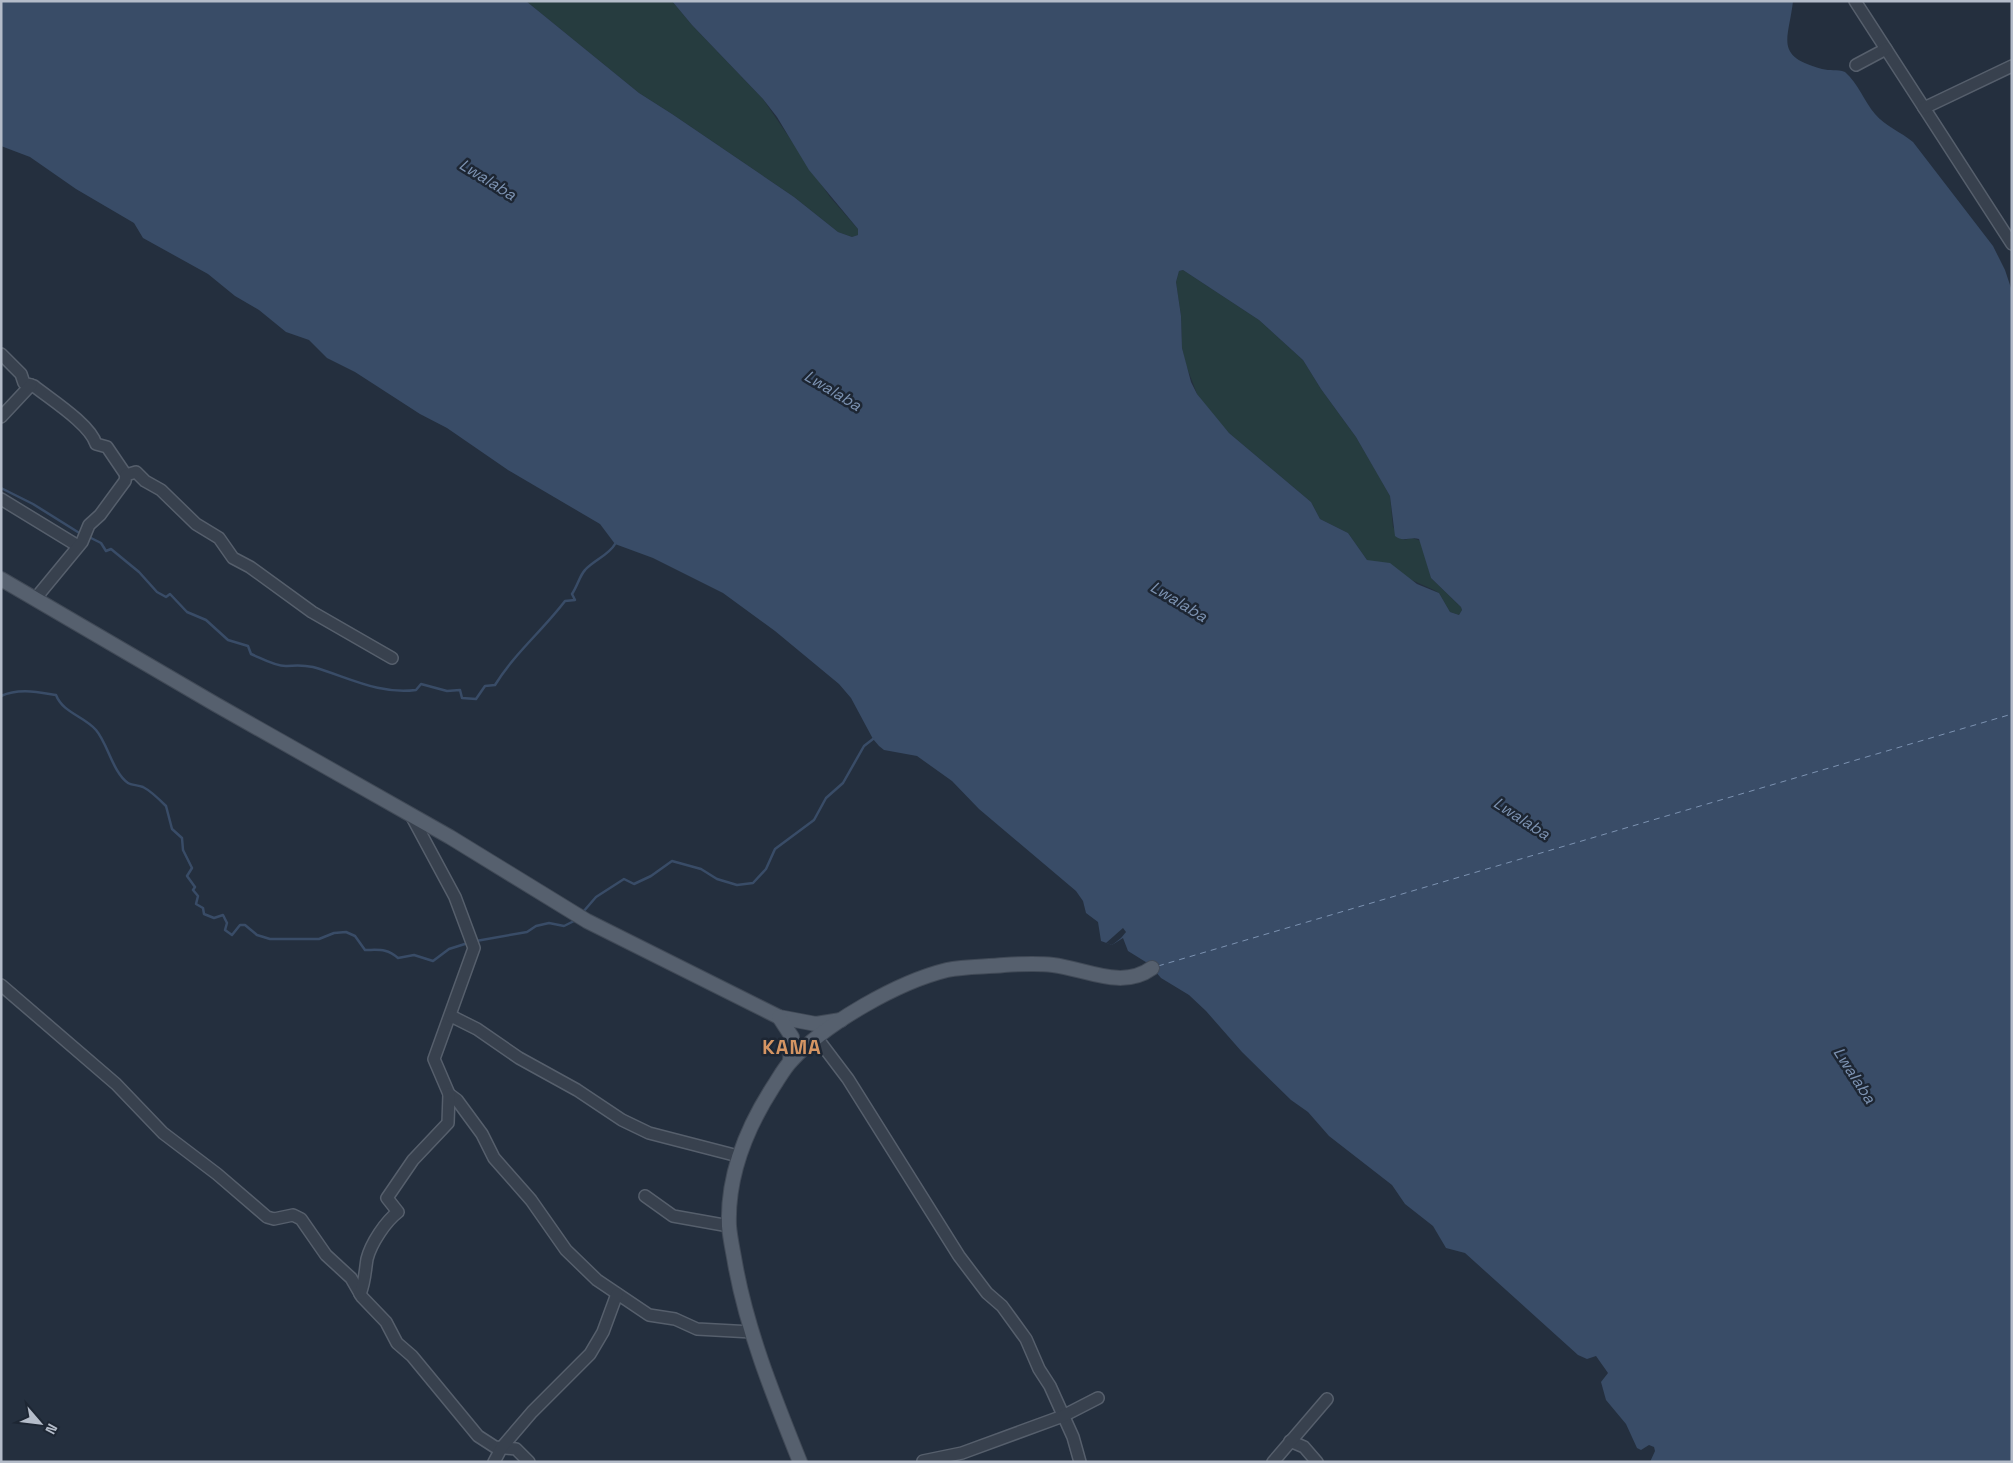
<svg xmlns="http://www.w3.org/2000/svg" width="2013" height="1463" font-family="'Space Grotesk',sans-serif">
<rect width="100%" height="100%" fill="#242f3e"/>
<g fill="#263c3f">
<path d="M526,1h146l20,24 71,74 67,98 28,32v6l-6,2 -14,-5 -44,-35 -122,-83 -33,-21z"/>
<path d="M1183,270l76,50 44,40 18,29 35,48 24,41 10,18 3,31 11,13 8,-2 9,3 10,37 30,29 1,3 -3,5 -9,-3 -11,-19 -5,-3 -67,-30 -19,-27 -28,-14 -9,-17 -82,-69 -15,-16 -17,-23 -11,-29 -4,-17 -1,-32 -5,-34 3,-11z"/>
</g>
<path fill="#394c67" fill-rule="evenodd" d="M1,1h525l113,92 33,21 122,83 44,35 14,5 6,-2v-6l-49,-59 -32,-53 -14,-18 -71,-74 -20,-24h1121c-4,38 -20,55 29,68 8,2 15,0 23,3 13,11 19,29 30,42 10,12 26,18 38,28l80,104 12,24 7,21v1171h-362l5,-11 -1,-4 -5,-2 -8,5 -4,-2 -11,-24 -20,-24 -5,-18 7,-9 -12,-17 -9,3 -9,-4 -113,-102 -19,-5 -13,-22 -28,-22 -13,-19 -63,-49 -21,-24 -17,-12 -49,-48 -36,-41 -17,-16 -28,-17 -12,-14 -21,-13 -5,-13 -11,7 -11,-4 -3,-19 -12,-9 -3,-12 -7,-10 -97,-82 -27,-28 -35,-25 -33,-6 -5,-4 -6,-7 -22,-41 -12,-14 -64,-53 -52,-38 -70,-35 -38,-14 -15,-20 -92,-54 -61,-42 -27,-14 -65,-42 -28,-14 -18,-18 -23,-8 -27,-22 -24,-14 -27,-22 -65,-36 -9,-15 -58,-34 -46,-32 -29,-11zM1183,270l76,50 44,40 18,29 35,48 34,59 5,40c8,7 16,0 24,3l12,39 30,29 1,3 -3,5 -9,-3 -11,-19 -22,-9 -27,-21 -23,-3 -19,-27 -28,-14 -9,-17 -82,-69 -32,-39 -6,-12 -9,-34 -1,-32 -5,-34 3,-11z"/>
<path fill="#242f3e" d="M1123,928l3,4 -5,6 -9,7 -6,-2z"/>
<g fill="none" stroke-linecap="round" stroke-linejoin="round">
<g stroke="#394c67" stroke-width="2.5">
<path d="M1,488l32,16 48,30"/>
<path d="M89,537l12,6 5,8 5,-2 28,23 18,20 9,5 4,-3 17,18 19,8 22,20 20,6 3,8c10,4 25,13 36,12 9,-1 17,-1 26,1 35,10 66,28 103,23l5,-6 26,7 13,-1 2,8 14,1 9,-13 10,-1c19,-31 48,-55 70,-84l10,-1 -3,-6c5,-7 8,-19 13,-24 9,-10 24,-15 30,-26"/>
<path d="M1,696c18,-8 36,-4 55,-1 7,18 28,21 40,35 12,14 17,43 32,53 3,2 10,2 15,4 6,3 18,14 23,19l6,23 10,9 1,12 9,18 -5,8 8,11 -2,3 5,6 -2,8 7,4 1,6 10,4 9,-3 4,8 -2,7 7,5 8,-10h5l12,10 13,4h49l15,-6 12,-1 9,4 10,14c14,0 22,-2 33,8l16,-3 19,6 16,-12 19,-6"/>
<path d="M583,912l13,-15 28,-18 10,5 17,-8 21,-15 29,8 16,10 20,6 16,-2 13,-14 9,-20 39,-29 12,-22 17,-15 21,-37 9,-7"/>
<path d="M476,941l51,-9 9,-6 13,-3 15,3 12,-6"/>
</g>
<path stroke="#7c92b1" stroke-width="1" stroke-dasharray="6 5" stroke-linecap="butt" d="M1158,966l854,-252"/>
<g stroke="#565f6c" stroke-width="14">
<g id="minor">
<path d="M1855,1l157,243"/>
<path d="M1856,65l30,-16"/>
<path d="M1924,108l88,-42"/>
<path d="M1,354l20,20 3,9 10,3c16,13 56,38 62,58l11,3 19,28"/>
<path d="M1,417l30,-32"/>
<path d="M1,499l77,47"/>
<path d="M35,599l47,-57 7,-17 11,-10 25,-34 1,-6 10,-3 9,9 16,9 35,34 23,14 14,20 17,9 62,45 80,46"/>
<path d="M412,817l43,80 19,51 -40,111 15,35 8,6 25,34 12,24 37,42 35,50 31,30 52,35 26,4 22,10 55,3"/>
<path d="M1,985l115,99 47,49 54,41 50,43 7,2 19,-4 8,4 25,36 25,23 11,19 24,25 11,21 15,13 66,80 17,11 21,2 13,13"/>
<path d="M451,1016l26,13 42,29 58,32 45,30 27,13 89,23"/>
<path d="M817,1038l31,41 111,177 28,37 15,13 24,33 13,30 11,17 23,51 7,25"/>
<path d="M645,1196l28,20 56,10"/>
<path d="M360,1294c5,-12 5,-23 7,-35 4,-16 19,-38 31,-47l-11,-14 26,-38 35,-37 1,-29"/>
<path d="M1290,1441l14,6 13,15"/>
<path d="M923,1461l39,-8 101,-37 35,-18"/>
<path d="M494,1462l8,-15 30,-35 58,-58 13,-22 14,-38"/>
<path d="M1273,1462l54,-63"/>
</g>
</g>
<g stroke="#414a57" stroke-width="16">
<g id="major">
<path d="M1,579l214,125 235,133 137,84 192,96 37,7 25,-4"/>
<path d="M779,1017l13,20 -2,24"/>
<path d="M800,1462c-26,-65 -53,-131 -65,-199 -2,-12 -5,-25 -6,-37 -2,-51 17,-97 44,-139 6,-9 11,-19 19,-27 34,-37 106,-78 155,-90 18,-4 38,-3 57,-5 16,-1 33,-2 49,0 33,4 69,25 99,3"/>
</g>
</g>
<use href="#minor" stroke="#38414e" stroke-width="11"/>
<use href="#major" stroke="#56606e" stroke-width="14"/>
</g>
<g text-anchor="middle" stroke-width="5" stroke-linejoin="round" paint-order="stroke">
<g font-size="16" font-style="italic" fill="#7c92b1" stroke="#1d2633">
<text transform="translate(488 179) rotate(32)" y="6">Lwalaba</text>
<text transform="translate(833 390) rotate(31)" y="6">Lwalaba</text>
<text transform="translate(1179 601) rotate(31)" y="6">Lwalaba</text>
<text transform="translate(1522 818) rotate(33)" y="6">Lwalaba</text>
<text transform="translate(1855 1075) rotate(57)" y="6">Lwalaba</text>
</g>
<g font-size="20" font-weight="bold" letter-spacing="1" fill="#d59563" stroke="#1d2633">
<text x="792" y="1054">KAMA</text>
</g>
</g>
<rect width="2013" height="1463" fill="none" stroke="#b4bcc9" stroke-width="5"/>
<g transform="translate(40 1423) rotate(118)" stroke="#1d2633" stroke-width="4" paint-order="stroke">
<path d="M0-4L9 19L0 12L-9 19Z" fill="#b4bcc9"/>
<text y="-8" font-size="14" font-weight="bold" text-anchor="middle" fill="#b4bcc9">N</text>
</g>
</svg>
